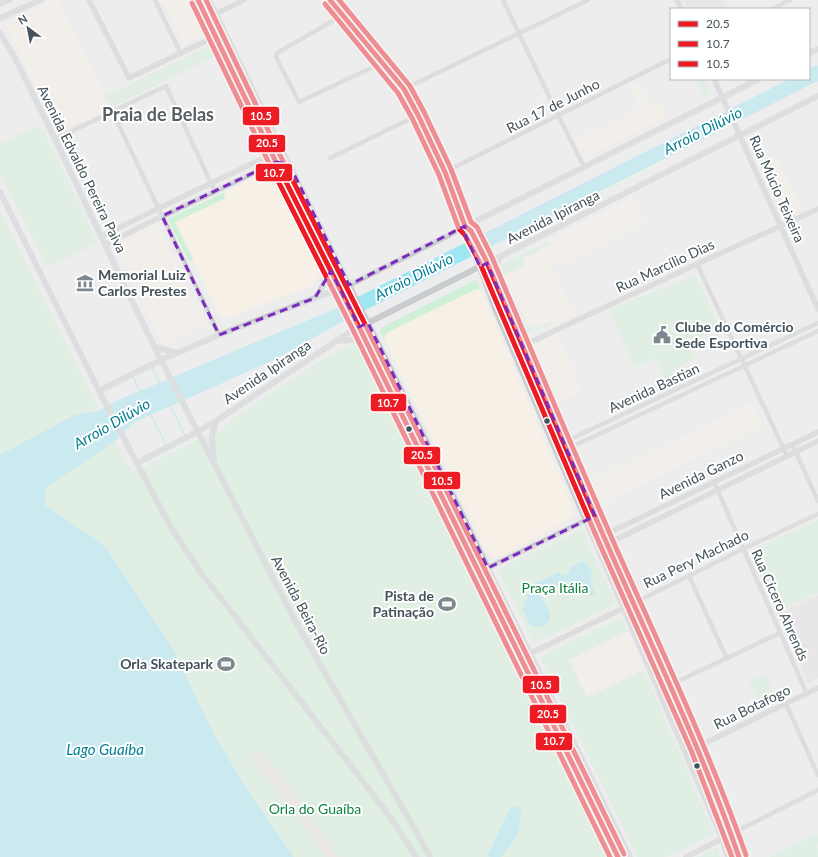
<svg xmlns="http://www.w3.org/2000/svg" width="818" height="857" font-family="Lato,sans-serif">
<rect width="100%" height="100%" fill="#eeeded"/>
<g fill="#f6f0e7">
<path d="M52,0h6l53,108 -54,25 -52,-110z"/>
<path d="M162,0h28l17,34 -23,11z"/>
<path d="M637,82l12,24 10,-5 8,16 -79,39 -4,-6 -4,-1 -4,-9 64,-31 -11,-22z"/>
<path d="M776,156l26,53 -17,8 -25,-53z"/>
<path d="M270,169l49,102 -1,8 -5,6 -86,33 -4,-1 -3,-2 -27,-55 -4,2 -21,-43 65,-31z"/>
<path d="M631,198l13,24 -83,42 -12,-22 10,20 -6,3 -4,10 6,-2 19,42 -17,8 -32,10 -25,-68z"/>
<path d="M157,225l49,99 -42,21 -49,-99z"/>
<path d="M475,280l2,1 99,234 -80,44 -3,-1 -10,-14 -28,-57 -75,-157 1,-2z"/>
<path d="M557,334l25,57 -27,12 -26,-57z"/>
<path d="M751,403l12,23 -165,80 -10,-24z"/>
<path d="M628,631l16,39 -57,27 -18,-37z"/>
</g>
<g fill="#dfdedf">
<path d="M684,0h39l4,9h-39z"/>
<path d="M818,595v83l-10,5 -29,-70z"/>
</g>
<g fill="#cef0d8">
<path d="M212,44l6,11 -107,53 -6,-12z"/>
<path d="M695,79h9l7,15 -7,4z"/>
<path d="M41,125l57,118 -50,24 -48,-93v-30z"/>
<path d="M223,193l3,5 -51,24 18,37 -4,3 -21,-43z"/>
<path d="M0,210l99,201 -25,4 -74,40z"/>
<path d="M549,241l1,3 -27,15 2,6 -22,10 24,50 8,3 17,-7 2,3 -29,9 -28,-62 3,-6z"/>
<path d="M695,275l25,52 -31,16 7,16 -24,12 4,11 -8,4 -13,-28 -21,10 -25,-58z"/>
<path d="M475,280l2,1 4,9 -3,-1h-2l-88,43 -3,3v5l-5,-9 1,-3z"/>
<path d="M356,342l1,1 45,87 30,65 82,163 36,74 62,125h-318l-45,-64 -35,-59 -42,-87 -67,-101 -60,-41 1,-16 7,-6 46,-31 16,-11 17,32 63,-32 21,-8 6,-4 12,-11 45,-31 58,-36 16,-8z"/>
<path d="M818,520v73l-39,18 -28,-61z"/>
<path d="M582,529l34,75 -82,39 -37,-73z"/>
<path d="M621,617l7,14 -59,29 18,37 57,-27 70,164 -48,23h-29l-97,-200z"/>
<path d="M765,674l11,25 -2,1 -1,-3 -2,1 1,3 -8,4 -2,-3 -1,1 1,3 -2,1 -11,-25z"/>
<path d="M818,833v13h-2l2,4v7h-49z"/>
<path d="M717,847l3,10h-21z"/>
</g>
<g fill="#e7e2db">
<path d="M260,750l41,52 -10,7 -41,-52z"/>
<path d="M304,806l35,51h-13l-12,-18 -20,-26z"/>
</g>
<g fill="#9fe7f2">
<path d="M818,65v16l-478,242 -68,38 -137,61 -20,19 -16,11 -46,31 -7,6 -1,16 60,41 67,101 42,87 35,59 45,64h-294v-402l74,-40 25,-4 19,-11 214,-90 458,-231h19v-10z"/>
<path d="M583,561l9,10 -1,13 4,10 -5,2c-8,-10 -9,-12 -21,-6l-23,-6 -9,4c3,6 12,21 13,26 2,10 -13,18 -20,10 -4,-5 -6,-12 -8,-17l4,-2 -2,-5 4,-2 -2,-3 4,-2 -2,-6 32,-15 3,3h4l3,-4 -1,-3z"/>
<path d="M514,806l7,2 -2,24 -6,10 -12,15h-11l-2,-2 20,-43z"/>
</g>
<g fill="none" stroke-linecap="round" stroke-linejoin="round">
<g stroke="#9fe7f2" stroke-width="1.5">
<path d="M152,367l8,17"/>
<path d="M133,377l7,15"/>
<path d="M170,405l15,31"/>
<path d="M150,413l16,33"/>
</g>
<g stroke="#c7cacc" stroke-width="4.5">
<path d="M155,0l26,54"/>
<path d="M503,0l55,115 26,52"/>
<path d="M772,9l18,-9"/>
<path d="M343,15l-66,38 -1,2v2l23,45 83,-39"/>
<path d="M404,89l184,-89"/>
<path d="M112,111l107,224"/>
<path d="M55,139l111,-53 49,106"/>
<path d="M330,158l88,-43"/>
<path d="M445,172l226,-113"/>
<path d="M697,264l90,192"/>
<path d="M564,442l254,-119"/>
<path d="M792,444l26,57"/>
<path d="M567,449l251,-118"/>
<path d="M714,482l93,212"/>
<path d="M689,576l38,83"/>
<path d="M634,603l109,-54 75,-35"/>
<path d="M670,685l110,-52"/>
<path d="M786,704l32,71"/>
<path d="M731,834l87,-44"/>
</g>
<g stroke="#c7cacc" stroke-width="5.5">
<path d="M89,0l40,78 87,-42"/>
<path d="M677,0l4,9"/>
<path d="M207,18l37,-18"/>
<path d="M714,79l104,230"/>
<path d="M101,237c56,-29 114,-55 171,-83"/>
<path d="M105,245l39,-20 132,-63"/>
<path d="M522,346l175,-82 121,-55"/>
<path d="M594,540l224,-108"/>
<path d="M607,544l211,-103"/>
<path d="M488,568l107,-52"/>
<path d="M521,658l113,-55"/>
<path d="M697,747l121,-59"/>
<path d="M686,857l45,-23"/>
</g>
<g stroke="#c8cccf" stroke-width="6">
<path d="M198,0l74,154 28,55 59,118 259,530"/>
<path d="M209,0l80,164 20,40 136,275 43,89 142,289"/>
<path d="M330,0l74,89 14,26 27,57 20,54v8l13,28 16,44 228,532 6,19"/>
<path d="M0,4l9,-4"/>
<path d="M0,18l41,-18"/>
<path d="M0,33l15,25 40,81 71,150 35,71 134,261 118,205 17,31"/>
<path d="M809,53l9,-4"/>
<path d="M0,192l99,199 71,135 32,48 159,205 34,45 21,33"/>
<path d="M465,226l6,5 14,27 118,277 94,212 34,87 8,23"/>
<path d="M493,278l1,-6 6,-15"/>
<path d="M315,298c9,-12 12,-17 12,-33"/>
<path d="M338,341l27,-2 12,2"/>
<path d="M155,347l22,6"/>
<path d="M99,391l62,-31 58,-25 130,-50 410,-206"/>
<path d="M214,462l-2,-25 4,-16"/>
<path d="M137,463l60,-31 19,-11 134,-89 468,-236"/>
</g>
<g stroke="#fff" stroke-width="8">
<g id="bus-1">
<path d="M198,0l74,154 87,173 259,530"/>
<path d="M330,0l74,89 14,26 27,57 20,54 6,5 14,27c42,98 83,197 126,295 44,100 92,200 128,304"/>
</g>
</g>
<g stroke="#fff" stroke-width="8">
<g id="bus-2">
<path d="M192,3l74,154 87,173 257,527"/>
<path d="M325,4l73,89 14,25 27,57 20,54 6,6 14,26 118,277 94,212 41,107"/>
</g>
</g>
<g stroke="#fff" stroke-width="8">
<g id="bus-3">
<path d="M206,0l72,151 87,173 259,530"/>
<path d="M339,0l71,86 14,26 27,57 20,53 6,5 14,28c42,99 83,197 126,295 45,101 92,201 129,305"/>
</g>
</g>
<use href="#bus-1" stroke="#ed1c24" stroke-width="5"/>
<use href="#bus-2" stroke="#ed1c24" stroke-width="5"/>
<use href="#bus-3" stroke="#ed1c24" stroke-width="5"/>
</g>
<path d="M0 0H818V857H0ZM276,162l13,2 60,121 116,-59v8l15,33 7,-4 108,253 -107,52 -120,-245 -9,4 -28,-56 -16,27 -96,37 -57,-119z" fill="#eeeded" fill-opacity=".55" fill-rule="evenodd"/>
<path fill="none" stroke="#7b2cbf" stroke-width="3" stroke-dasharray="8 5" stroke-linejoin="round" d="M276,162l13,2 60,121 116,-59v8l15,33 7,-4 108,253 -107,52 -120,-245 -9,4 -28,-56 -16,27 -96,37 -57,-119z"/>
<defs>
<g id="museum-bare" transform="scale(1.38)"><path d="M0-6L6-3V-2H-6V-3ZM-5-1h2V3h-2ZM-1-1h2V3h-2ZM3-1h2V3H3ZM-6 4H6V6H-6Z" fill="#7f888e" stroke="#fff" stroke-width="2.5" paint-order="stroke"/></g>
<g id="civic-bare" transform="scale(1.38)"><path d="M-.6-6.5H3V-4.5H.6V-3L4-1V1h2V6H-6V1h2V-1L-.6-3ZM-1.2 2.5V6h2.4V2.5Z" fill="#7f888e" stroke="#fff" stroke-width="2.5" paint-order="stroke"/></g>
<g id="stadium-bare" transform="scale(1.38)"><path d="M0-5a6.5 5 0 1 0 0 10a6.5 5 0 1 0 0-10ZM-3.5-1.8h7v3.6h-7Z" fill="#7f888e" stroke="#fff" stroke-width="2.5" paint-order="stroke"/></g>
</defs>
<g fill-rule="evenodd">
<use href="#museum-bare" x="85" y="283"/>
<use href="#civic-bare" x="662" y="335"/>
<use href="#stadium-bare" x="447" y="604"/>
<use href="#stadium-bare" x="226" y="664"/>
</g>
<g fill="#43525b" stroke="#fff" stroke-width="1.5">
<circle cx="547" cy="421" r="3.5"/>
<circle cx="409" cy="429" r="3.5"/>
<circle cx="697" cy="766" r="3.5"/>
</g>
<g text-anchor="middle" stroke-width="4" stroke-linejoin="round" paint-order="stroke">
<g font-size="14" fill="#43525b" stroke="#fff">
<text transform="translate(553 106) rotate(-27)" y="5">Rua 17 de Junho</text>
<text transform="translate(82 169) rotate(64)" y="5">Avenida Edvaldo Pereira Paiva</text>
<text transform="translate(777 189) rotate(66)" y="5">Rua Múcio Teixeira</text>
<text transform="translate(553 217) rotate(-27)" y="5">Avenida Ipiranga</text>
<text transform="translate(665 266) rotate(-25)" y="5">Rua Marcílio Dias</text>
<text transform="translate(267 372) rotate(-34)" y="5">Avenida Ipiranga</text>
<text transform="translate(654 388) rotate(-25)" y="5">Avenida Bastian</text>
<text transform="translate(701 475) rotate(-26)" y="5">Avenida Ganzo</text>
<text transform="translate(696 559) rotate(-26)" y="5">Rua Pery Machado</text>
<text transform="translate(301 605) rotate(62)" y="5">Avenida Beira-Rio</text>
<text transform="translate(780 605) rotate(66)" y="5">Rua Cícero Ahrends</text>
<text transform="translate(752 707) rotate(-26)" y="5">Rua Botafogo</text>
</g>
<g font-size="14" font-weight="bold" fill="#43525b" stroke="#fff" text-anchor="start">
<text x="98" y="280">Memorial Luiz<tspan x="98" dy="16">Carlos Prestes</tspan></text>
<text x="675" y="332">Clube do Comércio<tspan x="675" dy="16">Sede Esportiva</tspan></text>
<text x="434" y="601" text-anchor="end">Pista de<tspan x="434" dy="16">Patinação</tspan></text>
<text x="213" y="669" text-anchor="end">Orla Skatepark</text>
</g>
<g font-size="14" fill="#0d833e" stroke="#fff">
<text x="555" y="593">Praça Itália</text>
<text x="315" y="814">Orla do Guaíba</text>
</g>
<g font-size="15" font-style="italic" fill="#037f91" stroke="#fff">
<text transform="translate(703 131) rotate(-27)" y="5">Arroio Dilúvio</text>
<text transform="translate(414 277) rotate(-27)" y="5">Arroio Dilúvio</text>
<text transform="translate(112 424) rotate(-30)" y="5">Arroio Dilúvio</text>
<text x="105" y="755">Lago Guaíba</text>
</g>
<g font-size="18" font-weight="bold" fill="#585d62" stroke="#fff">
<text x="158" y="121">Praia de Belas</text>
</g>
</g>
<g stroke="#fff" stroke-width="1.5">
<rect x="242" y="106" width="38" height="20" rx="4" fill="#ed1c24"/>
<rect x="248" y="134" width="38" height="19" rx="4" fill="#ed1c24"/>
<rect x="255" y="163" width="38" height="19" rx="4" fill="#ed1c24"/>
<rect x="370" y="393" width="37" height="19" rx="4" fill="#ed1c24"/>
<rect x="403" y="446" width="38" height="19" rx="4" fill="#ed1c24"/>
<rect x="423" y="471" width="38" height="19" rx="4" fill="#ed1c24"/>
<rect x="522" y="675" width="38" height="19" rx="4" fill="#ed1c24"/>
<rect x="529" y="704" width="38" height="20" rx="4" fill="#ed1c24"/>
<rect x="535" y="732" width="38" height="19" rx="4" fill="#ed1c24"/>
</g>
<g font-size="11" text-anchor="middle" font-weight="bold" fill="#fff">
<text x="261" y="120">10.5</text>
<text x="267" y="147">20.5</text>
<text x="274" y="177">10.7</text>
<text x="388" y="407">10.7</text>
<text x="422" y="459">20.5</text>
<text x="442" y="485">10.5</text>
<text x="541" y="689">10.5</text>
<text x="548" y="718">20.5</text>
<text x="554" y="745">10.7</text>
</g>
<rect x="670" y="8" width="140" height="72" fill="#ffffff" stroke="#b4babd"/>
<rect x="678" y="21" width="20" height="6" fill="#ed1c24" stroke="#b4babd"/>
<text x="706" y="28" font-size="12" fill="#43525b">20.5</text>
<rect x="678" y="41" width="20" height="6" fill="#ed1c24" stroke="#b4babd"/>
<text x="706" y="48" font-size="12" fill="#43525b">10.7</text>
<rect x="678" y="61" width="20" height="6" fill="#ed1c24" stroke="#b4babd"/>
<text x="706" y="68" font-size="12" fill="#43525b">10.5</text>
<g transform="translate(28 28) rotate(328)" stroke="#ffffff" stroke-width="3" paint-order="stroke">
<path d="M0-3L7 15L0 10L-7 15Z" fill="#43525b"/>
<text y="-6" font-size="11" font-weight="bold" text-anchor="middle" fill="#43525b">N</text>
</g>
</svg>
